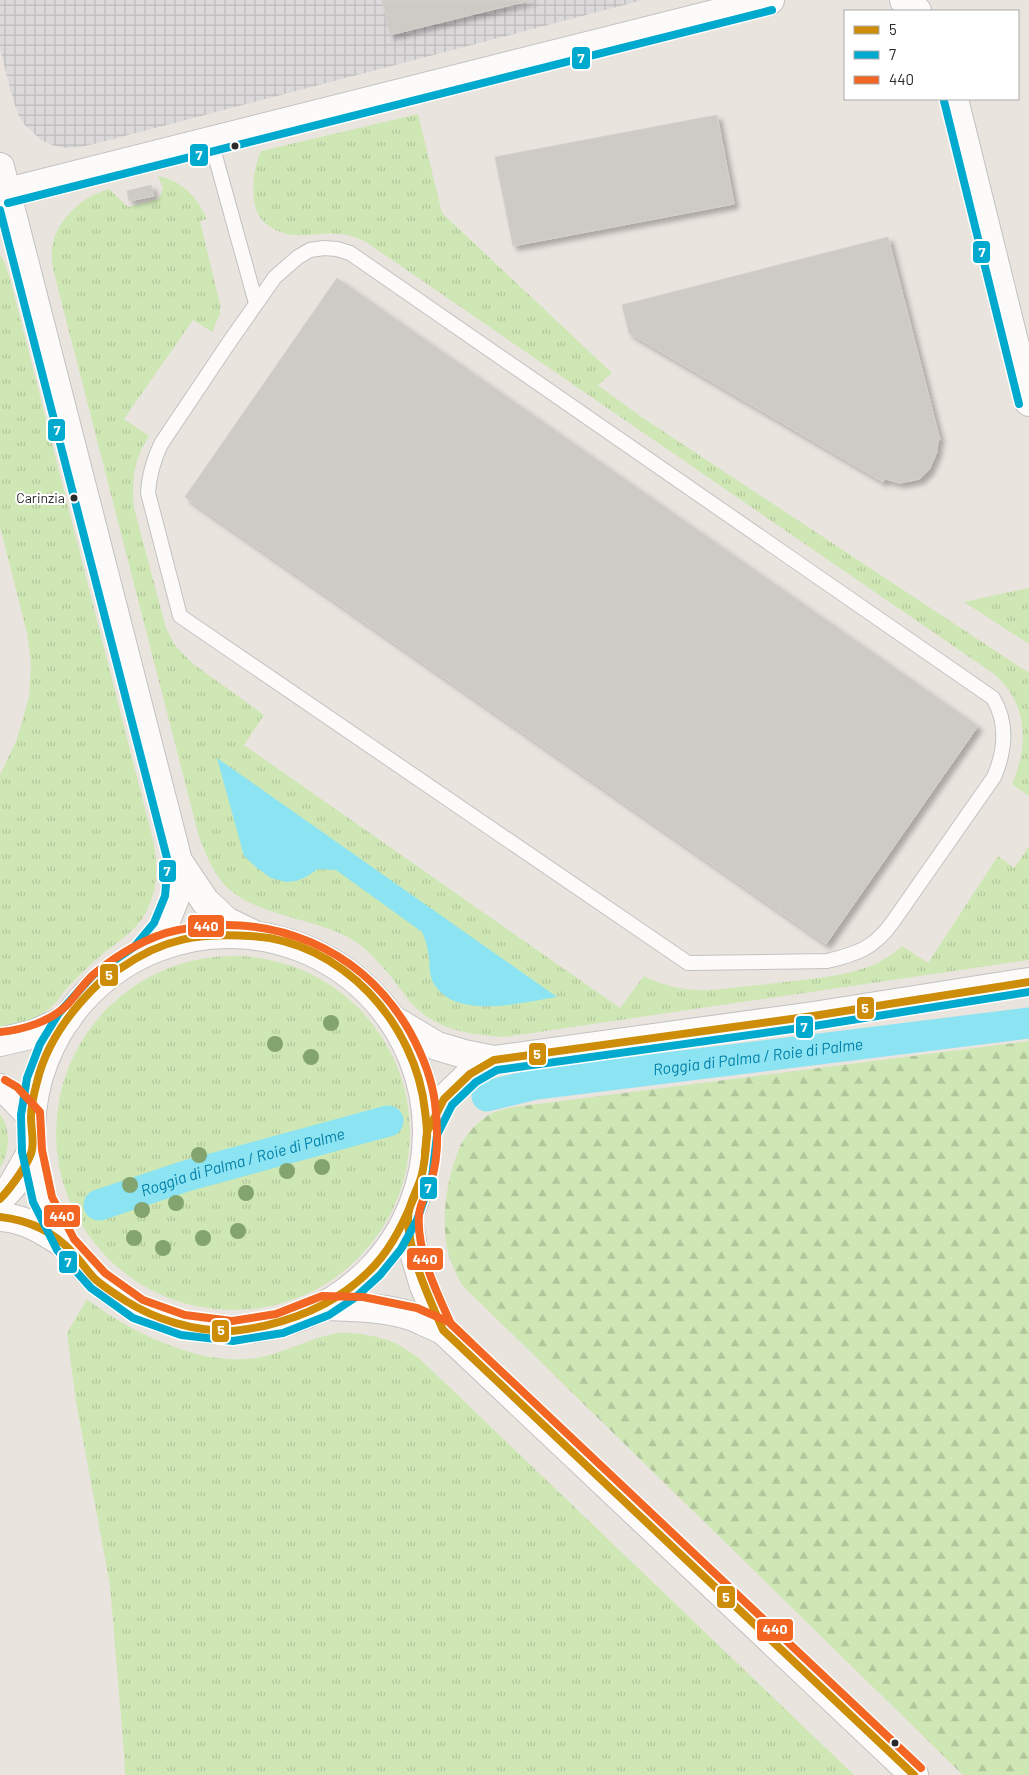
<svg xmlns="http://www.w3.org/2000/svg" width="1029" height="1775" font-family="Barlow,sans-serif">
<defs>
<pattern id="industrial-grid" width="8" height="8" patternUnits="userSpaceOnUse" patternTransform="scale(1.25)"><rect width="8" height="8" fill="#dcd9db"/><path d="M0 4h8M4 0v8" fill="none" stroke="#bdbabc"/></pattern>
<pattern id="grass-tufts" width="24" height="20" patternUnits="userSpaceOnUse" patternTransform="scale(1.25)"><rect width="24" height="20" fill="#cfe7b5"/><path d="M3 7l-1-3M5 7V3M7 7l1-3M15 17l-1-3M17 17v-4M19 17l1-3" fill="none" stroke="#b2c69c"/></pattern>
<pattern id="forest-firs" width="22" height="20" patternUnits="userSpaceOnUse" patternTransform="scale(1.25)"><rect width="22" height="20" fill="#cfe7b5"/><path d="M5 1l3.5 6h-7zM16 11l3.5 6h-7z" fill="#b2c69c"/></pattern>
<filter id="shadow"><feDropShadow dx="4.5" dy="4.5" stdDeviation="2.5" flood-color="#0004"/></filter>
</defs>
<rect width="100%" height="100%" fill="#eae4df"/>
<path fill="url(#industrial-grid)" d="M0,0h643l-545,143 -18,4 -14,1 -14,-3 -11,-5 -16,-15 -7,-11 -8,-25 -10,-41z"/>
<g fill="url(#grass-tufts)">
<path d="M418,114l24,99 170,160 -14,12 42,31 389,257v123l-17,-12c17,-38 16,-81 -18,-110l-628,-432c-8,-4 -16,-7 -25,-8 -25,-3 -45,8 -69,-6 -10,-6 -17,-15 -18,-28 -2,-17 0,-33 7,-49z"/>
<path d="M158,176c25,5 39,21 49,43l-7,2 20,83v10l-8,18 -19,-12 -69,99 25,17c-15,22 -18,46 -15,72l32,120 8,16 18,19 72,52 -20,30 376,263 24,-32c21,11 44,15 68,14 25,-3 49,-5 73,-8 40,-5 87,-7 117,-36l26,17 70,-107 16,12 15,-22v114l-525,77c-33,-2 -67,-7 -91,-32 -7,-8 -14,-18 -21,-27 -12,-14 -25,-30 -41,-39 -40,-23 -105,-23 -132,-61 -9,-12 -14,-27 -20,-41l-146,-568c-1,-7 -2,-14 -1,-20 2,-22 20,-42 39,-53 5,-3 12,-5 18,-7l19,18 31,-8 4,-11z"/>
<path d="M0,255l3,4 7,19 144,566c4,25 4,40 -6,64 -10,23 -33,35 -51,51 -9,7 -17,16 -25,24 -8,7 -14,19 -23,26 -14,10 -32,18 -49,20v-254l17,-36 12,-42 2,-34 -4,-30 -27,-106z"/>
<path d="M1029,588v56l-65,-42z"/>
<circle cx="233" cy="1133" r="177"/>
<path d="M0,1114c11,15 10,38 0,54z"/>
<path d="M87,1299c42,33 114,68 169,59 26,-4 51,-19 77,-24 15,-4 45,2 60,8 9,4 18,11 26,16l435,417h-729l-1,-21 -14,-169 -34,-183 -9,-69z"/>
</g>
<path fill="url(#forest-firs)" d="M1029,1041v734h-66l-502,-491c-4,-9 -9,-19 -12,-28 -9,-33 -3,-74 9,-105 5,-14 17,-27 29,-35 14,-9 35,-10 51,-12z"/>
<path fill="#8ce3f2" d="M217,758l340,239c-34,5 -100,24 -123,-13 -5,-8 -4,-17 -5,-26 -1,-10 -3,-17 -7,-26l-86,-62 -18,-1 -12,8 -10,4 -10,1 -15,-4 -14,-10 -13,-12z"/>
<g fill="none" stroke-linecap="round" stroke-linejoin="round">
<g stroke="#8ce3f2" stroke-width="31">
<path id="s1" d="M487,1096l49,-12 493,-61"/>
<path id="s2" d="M99,1205l87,-29 202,-55"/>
</g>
</g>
<g fill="#cecac6" stroke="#d4d0cb" filter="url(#shadow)">
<path d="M382,0h150l-142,35z"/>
<path d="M717,115l17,89 -221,42 -18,-89z"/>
<path d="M151,185l3,11 -25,5 -2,-10z"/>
<path d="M888,237l52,203h-2l-1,12 -8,18 -9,9 -20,4 -15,-4 -2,3 -254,-149 -7,-28z"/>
<path d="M337,278l641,448 -152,218 -641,-447z"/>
</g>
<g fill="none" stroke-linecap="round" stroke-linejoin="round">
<g stroke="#c3c1c1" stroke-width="16">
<g id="service">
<path d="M211,141l45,162"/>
<path d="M324,248l13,1 13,4 643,445c15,25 12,53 1,79l-102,146c-18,25 -35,31 -65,38l-139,2 -508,-347 -32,-123c1,-18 5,-32 13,-49l67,-100 47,-67 23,-20 12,-7z"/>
</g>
</g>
<g stroke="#c3c1c1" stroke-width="30">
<g id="minor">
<path d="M904,0l13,11"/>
<path d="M954,99l75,303"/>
<path d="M0,167l178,694 -3,37 -12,30 -22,26"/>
<path d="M0,194l770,-194"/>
<path d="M178,861l27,40 21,20 31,15"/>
</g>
</g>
<g stroke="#c3c1c1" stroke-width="30">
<g id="tertiary">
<path d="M392,1019l45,27 27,8 30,6 319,-44 216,-34"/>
<path d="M427,1132l17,-33 26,-25 24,-14"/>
<path d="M0,1199l12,-13 20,-35"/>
<path d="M0,1217c25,1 46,15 66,28"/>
</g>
</g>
<g stroke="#c3c1c1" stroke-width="30">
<g id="secondary">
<circle cx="229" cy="1132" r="198"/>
<path d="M0,1042l34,-8 33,-15"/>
<path d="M0,1088l11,7 20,21"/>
<path d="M408,1216l5,33 11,37 19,44"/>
<path d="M324,1306c30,1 61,1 90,11 9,4 19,9 29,13l471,445"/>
</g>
</g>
<use href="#service" stroke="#fcfbfa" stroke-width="14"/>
<use href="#minor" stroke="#fcfbfa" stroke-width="28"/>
<use href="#tertiary" stroke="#fcfbfa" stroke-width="28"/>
<use href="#secondary" stroke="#fcfbfa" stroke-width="28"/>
<g stroke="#fff" stroke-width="11">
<g id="bus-1">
<path d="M425,1153l2,-21 17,-33 26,-25 24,-14 319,-44 216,-34"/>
<path d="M0,1199c9,-9 30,-37 32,-49 2,-10 -1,-22 -1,-32 0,-11 3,-25 6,-36 9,-38 34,-72 62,-99 6,-6 15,-11 22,-15 43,-30 78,-35 129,-32 92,4 166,88 175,175 1,8 2,15 2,23 -1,13 -2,28 -5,40 -3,14 -14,29 -14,44 0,35 21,80 35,112l471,445"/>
<path d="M0,1217c28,3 54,15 73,36 8,8 14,18 22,26 9,8 20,15 31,22 30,19 68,30 104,30 11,0 23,-3 34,-5 43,-10 81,-28 111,-61 19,-21 30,-46 41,-72"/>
</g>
</g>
<g stroke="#fff" stroke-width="11">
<g id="bus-2">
<path d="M944,101l75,303"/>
<path d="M8,203l764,-193"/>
<path d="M0,210l168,652 -3,34 -11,27 -20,24 -41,28 -34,38 -19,31 -13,34 -6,37 1,37 11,50 24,48 34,38 42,30 48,17 52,6 50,-8 46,-18 27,-18 24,-22 21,-26 16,-29 15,-43 5,-42 15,-30 24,-23 21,-12 317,-44 215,-34"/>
</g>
</g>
<g stroke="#fff" stroke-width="11">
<g id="bus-3">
<path d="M0,1032c23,-2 52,-11 68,-28 9,-10 16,-21 26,-30 23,-19 54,-38 84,-44 94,-19 184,18 232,102 12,22 22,47 25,71 3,25 4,54 -4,78 -4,11 -11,22 -12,34 -3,35 18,78 32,109l470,444"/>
<path d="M5,1080l12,7 23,25 2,38 10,47 22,42 31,34 38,27 42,15 47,6 44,-7 46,-18 41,1 54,11 32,14 22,21"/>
</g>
</g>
<use href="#bus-1" stroke="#ce8d08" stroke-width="8"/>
<use href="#bus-2" stroke="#00a9ce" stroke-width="8"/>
<use href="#bus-3" stroke="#f26522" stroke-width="8"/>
</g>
<g fill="#83a36f">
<circle cx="331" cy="1023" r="8"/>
<circle cx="275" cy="1044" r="8"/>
<circle cx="311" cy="1057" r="8"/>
<circle cx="199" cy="1155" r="8"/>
<circle cx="322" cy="1167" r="8"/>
<circle cx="287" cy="1171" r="8"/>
<circle cx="130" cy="1185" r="8"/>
<circle cx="246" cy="1193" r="8"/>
<circle cx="176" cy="1203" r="8"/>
<circle cx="142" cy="1210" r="8"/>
<circle cx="238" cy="1231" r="8"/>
<circle cx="134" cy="1238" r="8"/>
<circle cx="203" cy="1238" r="8"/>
<circle cx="163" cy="1248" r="8"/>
</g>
<g fill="#2a2a2a" stroke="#fff" stroke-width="2">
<circle cx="235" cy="146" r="4.5"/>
<circle cx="74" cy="498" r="4.5"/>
<circle cx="895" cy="1743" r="4.5"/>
</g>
<g text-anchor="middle" stroke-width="4" stroke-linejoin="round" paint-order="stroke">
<g font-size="14" fill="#2a2a2a" stroke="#fff" text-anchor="end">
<text x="65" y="503">Carinzia</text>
</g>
<g font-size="16" font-style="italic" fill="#0180a8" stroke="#fff">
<text dy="6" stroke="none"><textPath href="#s1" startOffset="274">Roggia di Palma / Roie di Palme</textPath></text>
<text dy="6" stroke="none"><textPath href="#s2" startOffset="150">Roggia di Palma / Roie di Palme</textPath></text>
</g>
</g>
<g stroke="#fff" stroke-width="2">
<rect x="571" y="46" width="20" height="24" rx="5" fill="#00a9ce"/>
<rect x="189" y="143" width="20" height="24" rx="5" fill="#00a9ce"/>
<rect x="972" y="240" width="19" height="24" rx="5" fill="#00a9ce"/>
<rect x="47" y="418" width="19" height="24" rx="5" fill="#00a9ce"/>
<rect x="158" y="859" width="19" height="24" rx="5" fill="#00a9ce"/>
<rect x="187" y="914" width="38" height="24" rx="5" fill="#f26522"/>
<rect x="99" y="963" width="20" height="24" rx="5" fill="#ce8d08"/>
<rect x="856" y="996" width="19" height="24" rx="5" fill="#ce8d08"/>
<rect x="795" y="1015" width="19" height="24" rx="5" fill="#00a9ce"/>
<rect x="528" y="1042" width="19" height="24" rx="5" fill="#ce8d08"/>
<rect x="419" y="1176" width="19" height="24" rx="5" fill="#00a9ce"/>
<rect x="43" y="1204" width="38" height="24" rx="5" fill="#f26522"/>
<rect x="406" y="1247" width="38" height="24" rx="5" fill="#f26522"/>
<rect x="58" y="1250" width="20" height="24" rx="5" fill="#00a9ce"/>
<rect x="211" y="1319" width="19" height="24" rx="5" fill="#ce8d08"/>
<rect x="716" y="1585" width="20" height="24" rx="5" fill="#ce8d08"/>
<rect x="756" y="1618" width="38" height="24" rx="5" fill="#f26522"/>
</g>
<g font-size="14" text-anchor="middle" font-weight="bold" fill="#fff">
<text x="581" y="63">7</text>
<text x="199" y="160">7</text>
<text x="982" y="257">7</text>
<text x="57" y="435">7</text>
<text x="167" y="876">7</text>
<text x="206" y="931">440</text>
<text x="109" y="980">5</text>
<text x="865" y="1013">5</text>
<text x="804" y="1032">7</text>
<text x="537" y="1059">5</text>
<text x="428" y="1193">7</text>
<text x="62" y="1221">440</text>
<text x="425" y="1264">440</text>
<text x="68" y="1267">7</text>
<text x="221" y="1335">5</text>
<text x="726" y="1602">5</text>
<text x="775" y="1634">440</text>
</g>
<rect x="844" y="10" width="175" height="90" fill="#ffffff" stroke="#aaaaaa"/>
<rect x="854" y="26" width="25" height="8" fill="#ce8d08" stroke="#aaaaaa"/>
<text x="889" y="35" font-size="15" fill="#2a2a2a">5</text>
<rect x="854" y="51" width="25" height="8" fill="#00a9ce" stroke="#aaaaaa"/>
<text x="889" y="60" font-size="15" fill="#2a2a2a">7</text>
<rect x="854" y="76" width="25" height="8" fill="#f26522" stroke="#aaaaaa"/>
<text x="889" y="85" font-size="15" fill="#2a2a2a">440</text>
</svg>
